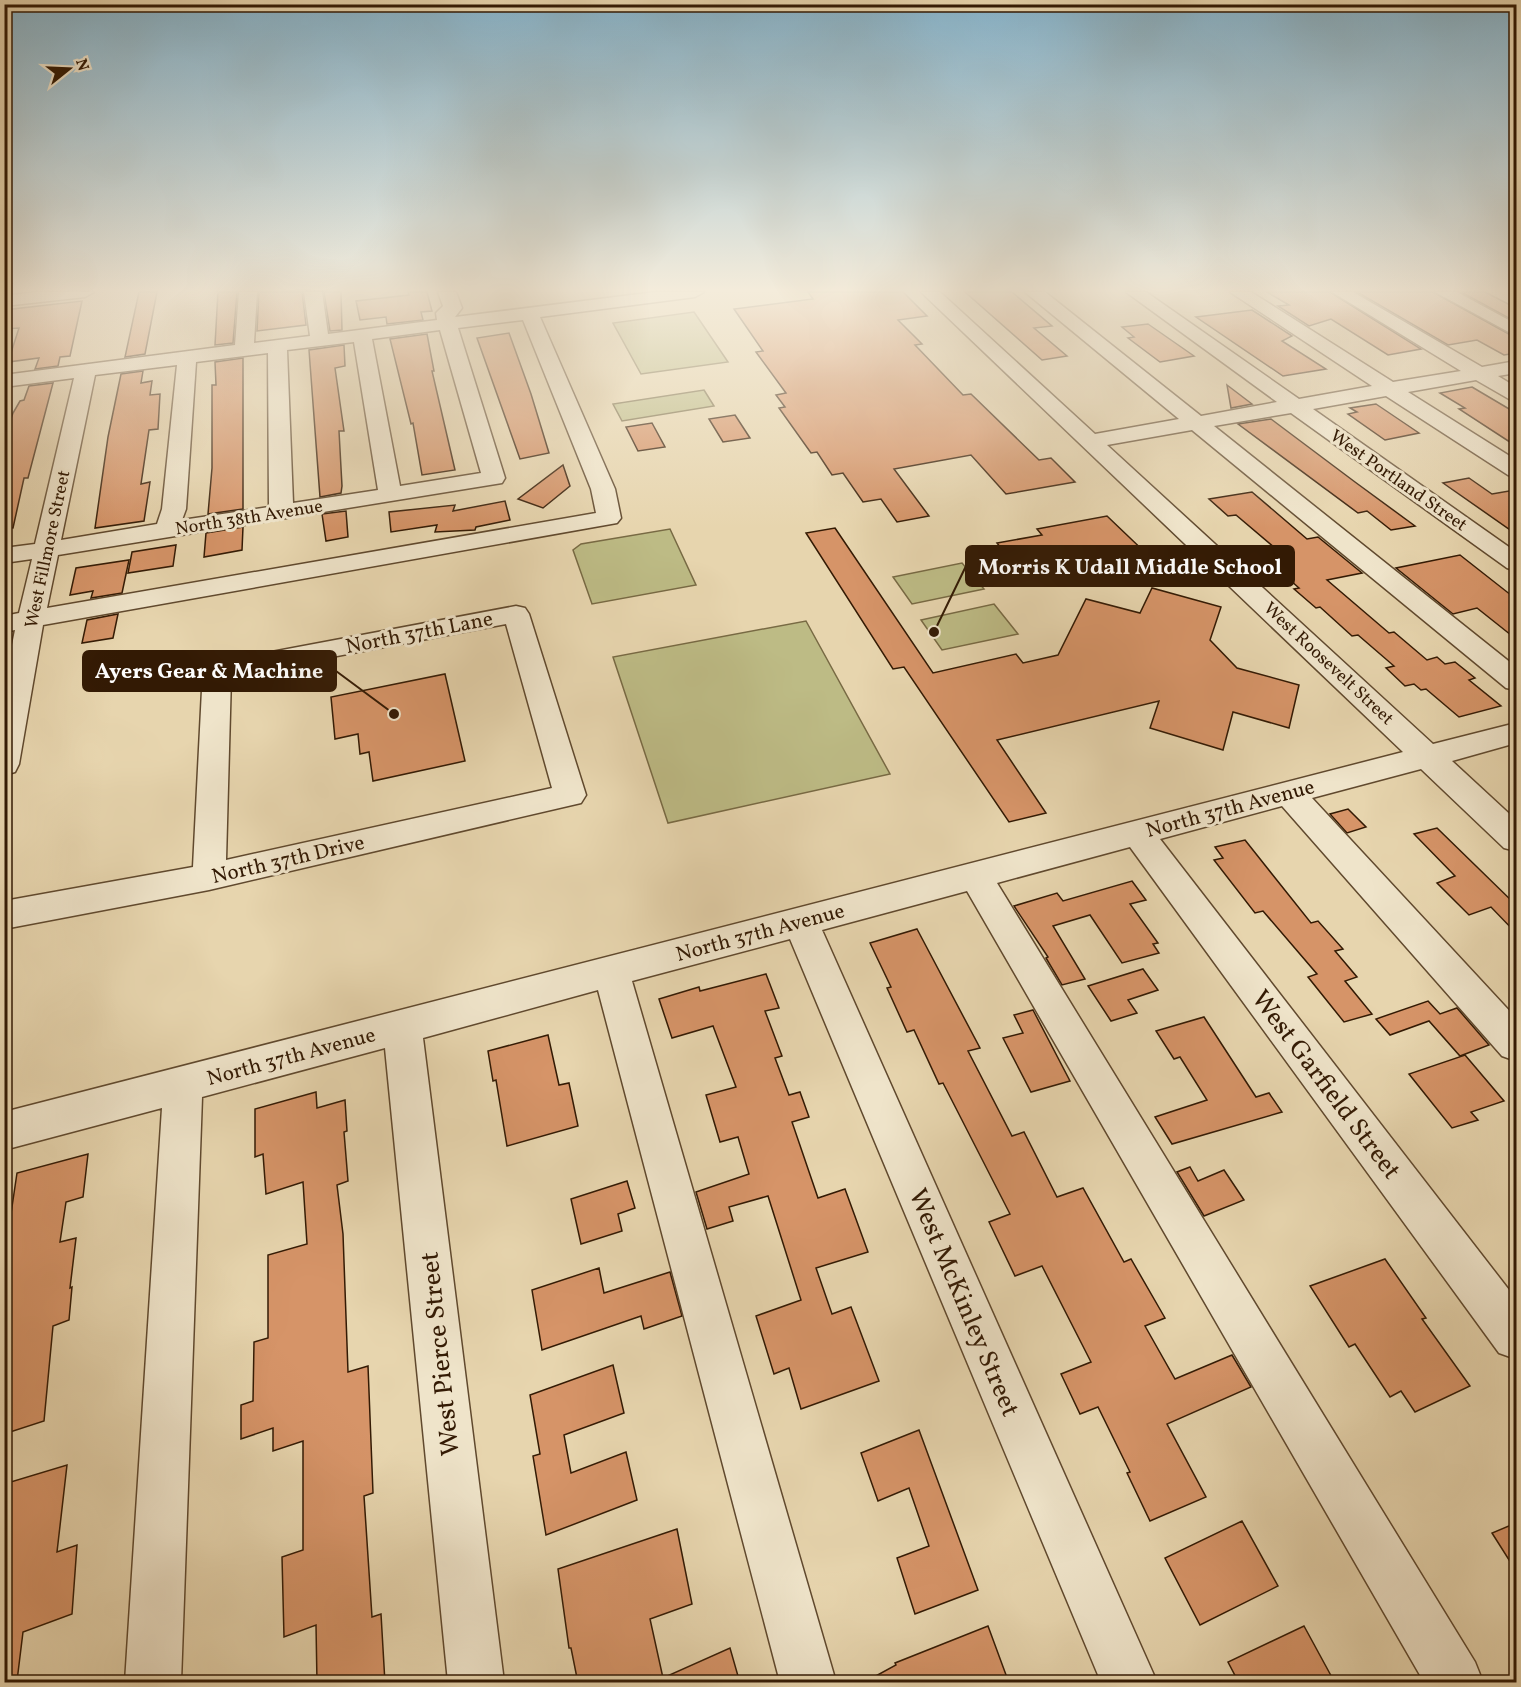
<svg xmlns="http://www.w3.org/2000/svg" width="1521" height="1687" font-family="Vollkorn,serif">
<rect width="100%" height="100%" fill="#e7d5ae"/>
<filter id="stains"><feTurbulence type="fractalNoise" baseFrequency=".00333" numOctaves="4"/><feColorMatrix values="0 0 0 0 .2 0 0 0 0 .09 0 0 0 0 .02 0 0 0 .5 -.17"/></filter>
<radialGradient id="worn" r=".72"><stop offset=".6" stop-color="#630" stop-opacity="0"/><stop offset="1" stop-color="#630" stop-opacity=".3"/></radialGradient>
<g fill="#bdbb85" stroke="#786a44" stroke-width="1.5">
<path d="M694,312l34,50 -87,12 -28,-51z"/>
<path d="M704,390l10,16 -92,15 -9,-17z"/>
<path d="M670,529l26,56 -104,19 -19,-54 8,-6z"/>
<path d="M962,563l22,26 -72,15 -19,-27z"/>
<path d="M994,604l24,30 -76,16 -21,-30z"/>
<path d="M806,621l84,153 -222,49 -55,-166z"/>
</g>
<g fill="#d69468" stroke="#331a04" stroke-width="1.5">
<path d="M139,292h18l-12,62 -20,3z"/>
<path d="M218,292h19l-4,51 -18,2z"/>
<path d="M259,292h43l4,33 -49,6z"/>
<path d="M324,292h17l1,38 -12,1z"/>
<path d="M408,292h19l5,19 -11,1 2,8 -36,4 -1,-7 -26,3 -4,-19 53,-6z"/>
<path d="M808,292h95l24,24 -29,4 24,24 -7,1 48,50 8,-1 68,66 12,-2 24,24 -69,12 -35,-39 -77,14 35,47 -32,6 -16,-23 -18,3 -20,-29 -11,2 -15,-23 -6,1 -32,-45 6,-1 -9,-12 10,-2 -30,-41 7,-1 -29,-42 79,-10z"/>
<path d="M965,292h47l40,34 -18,2 33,28 -25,4z"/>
<path d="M1267,292h63l91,57 -33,6 -57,-36 -22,7 -31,-20 11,-1z"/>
<path d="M1357,292h76l83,46v15l-12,2 -27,-15 -29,5z"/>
<path d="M1461,292h24l31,16v14z"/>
<path d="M82,301l-12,55 -10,1 -2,9 -23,3 4,-11 -31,4 11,-34 -15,1v-19z"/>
<path d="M1252,310l40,26 -10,5 44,28 -43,7 -87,-59z"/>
<path d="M1148,324l46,32 -34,6 -32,-24 6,-1 -12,-10z"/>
<path d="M509,333l22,61 18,59 -29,6 -43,-121z"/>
<path d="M427,334l7,37h-2l23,99 -33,5 -9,-52 -2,1 -21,-85z"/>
<path d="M344,345l1,21 -10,2 9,63h-5l3,55 -1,7 -21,4 -11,-147z"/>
<path d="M243,358v151l-35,5 4,-46v-83h4l-1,-23z"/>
<path d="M143,371l-2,12 11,-2 -2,14 10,-1 -2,35 -9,1 -8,54 9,-2 -6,39 -49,7 13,-91 13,-63z"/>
<path d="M53,383l-25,95h-4l-11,50 -9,-1v-89l9,-25 7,-12 4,-1 5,-14z"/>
<path d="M1227,385l25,19 -21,4z"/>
<path d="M1472,387l44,26v33l-57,-37 6,-1 -25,-15z"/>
<path d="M1376,404l43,29 -34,7 -37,-26 9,-2 -7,-4z"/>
<path d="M735,415l15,23 -27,4 -14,-23z"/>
<path d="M1271,419l84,63 60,44 -24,4 -24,-19 -9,2 -120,-89z"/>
<path d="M652,423l13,24 -27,4 -12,-24z"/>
<path d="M563,465l7,21 -27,22 -25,-9z"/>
<path d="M1469,478l23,16 17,-3 7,5v38l-73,-51z"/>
<path d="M1252,492l55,47 11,-2 44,36 -35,7 62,53 5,-1 33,28 10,-3 8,7 10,-2 20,16 -6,2 32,26 -42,11 -33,-28 -5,1 -7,-6 -9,2 -19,-18 8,-2 -36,-31 -6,1 -32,-29 -4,1 -22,-19 5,-1 -35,-31 18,-3 -46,-39 -8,1 -19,-17z"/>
<path d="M505,501l5,19 -34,7 -1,3 -40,2 2,-7 -46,7 -2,-20 66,-7 -2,6z"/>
<path d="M346,511l2,26 -22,4 -4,-27z"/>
<path d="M1107,516l44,42 -74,16 -9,-10 -47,9 -24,-30 45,-8 -5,-6z"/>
<path d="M243,527l-1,23 -38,7 2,-24z"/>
<path d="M835,528l98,145 83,-19 7,9 35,-8 28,-56 54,14 12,-25 69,19 -11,33 27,28 62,17 -10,43 -56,-16 -10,38 -73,-22 9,-27 -162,39 49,73 -37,9 -105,-155 -11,2 -87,-136z"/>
<path d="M176,545l-3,21 -45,7 4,-21z"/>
<path d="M1460,555l56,44v40l-39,-31 -24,6 -57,-46z"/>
<path d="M129,560l-7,33 -31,5 2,-7 -23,4 6,-27z"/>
<path d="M118,614l-5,24 -31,5 5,-23z"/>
<path d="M445,674l20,87 -92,20 -4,-29 -9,2 -2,-20 -23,5 -4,-42z"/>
<path d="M1348,809l18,18 -19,6 -17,-19z"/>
<path d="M1437,828l79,77v28l-25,-26 -22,8 -32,-32 18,-7 -41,-42z"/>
<path d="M1245,840l66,83 7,-2 25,28 -8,2 22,26 -12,4 27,33 -28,8 -36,-45 9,-3 -54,-63 -8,2 -41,-53 9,-2 -8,-11z"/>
<path d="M1132,881l14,19 -16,4 28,39 -5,1 6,9 -37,10 -32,-48 -37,11 32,53 -23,6 -16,-27 2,-1 -34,-51 43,-13 6,8z"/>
<path d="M917,929l63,119 -12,3 44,85 12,-4 33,65 26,-9 41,74 7,-3 34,59 -20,8 30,53 57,-24 19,32 -84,37 39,73 -56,24 -23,-48 3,-1 -32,-65 -18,7 -19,-40 30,-12 -49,-96 -27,10 -26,-54 21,-8 -67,-131 -4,1 -25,-54 -7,2 -20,-44 4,-1 -21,-44z"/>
<path d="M1143,969l15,21 -30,10 9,13 -26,8 -23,-35z"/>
<path d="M766,974l13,34 -14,3 17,45 -7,2 14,37 11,-3 9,25 -17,5 26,76 27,-9 23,63 -52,16 16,46 19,-7 28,74 -78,28 -12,-41 -15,6 -18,-58 45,-16 -33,-104 -39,11 4,14 -26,8 -11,-37 53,-18 -11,-37 -18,5 -14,-47 30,-8 -23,-61 -41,12 -13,-39 40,-12 1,4z"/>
<path d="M1428,1001l12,13 17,-6 32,37 -29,11 -31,-35 -39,14 -14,-16z"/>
<path d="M1033,1010l37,71 -39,11 -28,-54 20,-5 -9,-18z"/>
<path d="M1204,1017l52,80 13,-4 13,19 -110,32 -17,-27 52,-17 -27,-43 -6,2 -18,-28z"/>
<path d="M548,1035l11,50 10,-2 9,43 -71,20 -11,-66 -3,1 -5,-30z"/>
<path d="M1465,1055l39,46 -33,11 7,8 -26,8 -43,-54z"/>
<path d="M316,1092l1,16 28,-8 2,31 -3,1 4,49 -11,4 6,49 5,138 20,-6 5,127 -9,3 8,121 9,-3 4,69h-68l-1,-58 -32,12 -2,-80 21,-7v-109l-30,10v-23l-32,11v-34l12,-4 1,-59 14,-4v-83l39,-11 -4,-62 -37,12 -3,-40 -8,3v-48z"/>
<path d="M88,1154l-5,43 -17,5 -6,40 16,-4 -6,50 2,-1 -3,33 -16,6 -9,95 -40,13v-173l13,-88z"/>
<path d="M1190,1167l8,14 26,-11 20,30 -40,16 -27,-44z"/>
<path d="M627,1181l8,27 -17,6 4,17 -41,13 -10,-45z"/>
<path d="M1385,1259l41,59 -4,1 48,67 -55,26 -14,-21 -11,6 -35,-53 -6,3 -39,-61z"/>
<path d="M599,1268l5,25 66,-21 12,44 -38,13 -3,-13 -99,34 -10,-60z"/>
<path d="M613,1365l11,48 -60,22 7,38 55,-21 11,48 -91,35 -13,-79 7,-2 -10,-59z"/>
<path d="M919,1430l59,160 -63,24 -18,-56 32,-12 -20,-58 -31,13 -17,-48z"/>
<path d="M67,1465l-10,87 20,-7 -5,69 -49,18 -6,49 -13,-1v-196z"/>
<path d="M1242,1521l36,65 -78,39 -35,-67z"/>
<path d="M1516,1523v48l-24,-38z"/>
<path d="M677,1529l15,75 -42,15 13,59 67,-30 10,35h-162l-7,-35h-2l-11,-79z"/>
<path d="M988,1626l21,57h-146l33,-18 -1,-2z"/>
<path d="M1304,1626l31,57h-96l-11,-21z"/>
</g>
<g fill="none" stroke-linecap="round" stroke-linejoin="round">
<g stroke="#60492e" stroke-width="3">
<g id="minor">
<path d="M36,292h58l-9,5 -81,9v-10z"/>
<path d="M239,292h18l-3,51 56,-7 -6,-44h18l6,42 109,-14 -1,-7 7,-7 -5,-14h18l6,16 -7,9 200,-25h49l-9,5 -155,20 75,172 6,29 -4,5 -574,102 -24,139 -4,8 -11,3v-90l11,-55 -11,2v-16l15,-3 13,-54 -28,4v-15l31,-4 39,-166 -70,9v-12l231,-30zM523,320l68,169 5,24 -549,95 11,-53 444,-72 3,-5 -47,-150zM440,330l41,143 -81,13 -28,-147zM354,342l24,148 -85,13 -6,-153zM268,353l1,154 -87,13 4,-11 10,-147zM177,365l-15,144 -5,15 -96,16 34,-165z"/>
<path d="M921,292h19l155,142 84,-15 -154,-127h20l156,124 76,-14 -151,-110h20l153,107 73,-13 -142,-94h21l142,90 68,-11 -129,-79h21l129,75 34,-6v12l-18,3 18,11v14l-7,-2 -33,-19 -68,12 108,68v17l-8,-2 -122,-79 -73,13 203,143v19l-9,-3 -216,-155 -77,13 302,241v23l-10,-2 -314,-258 -85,15 326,299 83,-21v20l-64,18 64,59v31l-12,-3 -83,-79 -109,29 204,220v43l-14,-5 -220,-250 -122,33 356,460v60l-17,-6 -369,-506 -133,36 478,779 8,20h-59l-457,-791 -145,39 335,752h-56l-311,-743 -158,42 204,701h-56l-182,-692 -175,48 81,644h-56l-63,-634 -183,49 -21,585h-56l37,-574 -158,42v-38l1399,-360z"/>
<path d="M1435,292h22l59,32v12z"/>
<path d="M516,606l9,2 4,6 57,181 -5,8 -372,87 -205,39v-28l189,-34 10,-197 4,-6zM506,624l46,164 -326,72 5,-184z"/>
</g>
</g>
<use href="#minor" fill="#efe4ca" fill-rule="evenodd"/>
</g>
<linearGradient id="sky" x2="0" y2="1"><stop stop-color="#87b6cf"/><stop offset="0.55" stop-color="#f4ecdb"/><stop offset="1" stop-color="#f4ecdb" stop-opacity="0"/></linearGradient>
<rect width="1521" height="528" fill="url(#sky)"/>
<g text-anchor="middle" stroke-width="6" stroke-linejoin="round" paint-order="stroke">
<g font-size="18" fill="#331a04" stroke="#efe4ca">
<text transform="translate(1399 480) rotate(35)" y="6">West Portland Street</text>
<text transform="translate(249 517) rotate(-9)" y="6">North 38th Avenue</text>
<text transform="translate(47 549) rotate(-78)" y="6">West Fillmore Street</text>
<text transform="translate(1329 663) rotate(43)" y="6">West Roosevelt Street</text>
</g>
<g font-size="21" fill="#331a04" stroke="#efe4ca">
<text transform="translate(419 632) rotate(-11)" y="7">North 37th Lane</text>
<text transform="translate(1230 808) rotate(-15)" y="7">North 37th Avenue</text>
<text transform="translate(288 859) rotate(-13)" y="7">North 37th Drive</text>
<text transform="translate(760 932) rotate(-15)" y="7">North 37th Avenue</text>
<text transform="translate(291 1056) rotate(-15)" y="7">North 37th Avenue</text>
</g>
<g font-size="26" fill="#331a04" stroke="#efe4ca">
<text transform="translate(1327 1084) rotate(53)" y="9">West Garfield Street</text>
<text transform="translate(965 1302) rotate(67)" y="9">West McKinley Street</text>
<text transform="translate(439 1354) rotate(-96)" y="9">West Pierce Street</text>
</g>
</g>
<path fill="none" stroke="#331a04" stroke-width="2" d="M934 632L966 566M394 714L336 671"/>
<g fill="#331a04" stroke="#efe4ca" stroke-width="2">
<circle cx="934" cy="632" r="6"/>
<circle cx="394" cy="714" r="6"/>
</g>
<g fill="#331a04" stroke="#331a04" stroke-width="2">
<rect x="966" y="546" width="328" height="40" rx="6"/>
<rect x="83" y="651" width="253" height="40" rx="6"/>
</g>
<g font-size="22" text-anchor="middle" font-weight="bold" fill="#fff">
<text x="1130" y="574">Morris K Udall Middle School</text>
<text x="209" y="678">Ayers Gear &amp; Machine</text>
</g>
<rect width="1521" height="1687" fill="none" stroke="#e7d5ae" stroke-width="24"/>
<rect x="6" y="6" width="1509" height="1675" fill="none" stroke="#331a04" stroke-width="3"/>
<rect x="12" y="12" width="1497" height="1663" fill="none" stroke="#331a04" stroke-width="1.5"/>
<g transform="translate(69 69) rotate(72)" stroke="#efe4ca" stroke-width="4.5" paint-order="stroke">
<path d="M0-4.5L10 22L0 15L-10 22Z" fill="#331a04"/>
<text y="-9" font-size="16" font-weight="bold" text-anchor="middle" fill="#331a04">N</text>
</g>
<rect width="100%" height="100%" filter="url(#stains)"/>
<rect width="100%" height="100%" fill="url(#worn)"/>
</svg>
